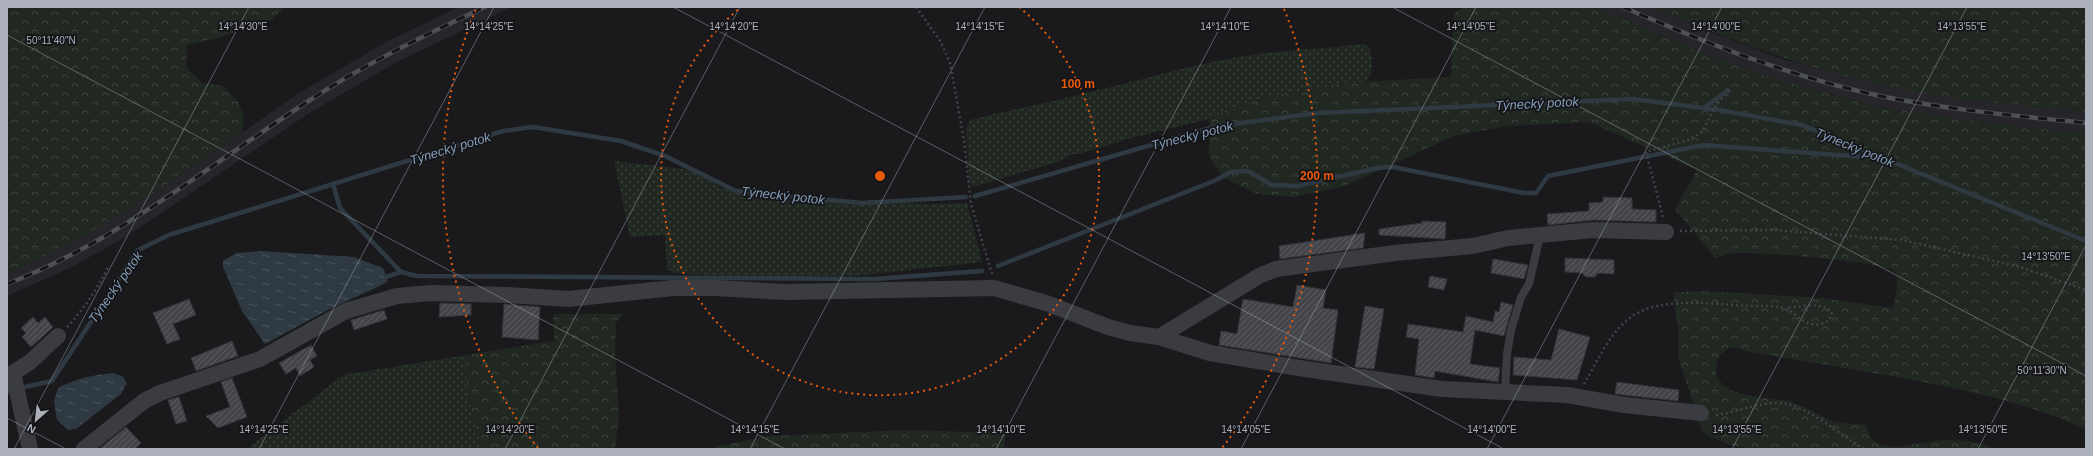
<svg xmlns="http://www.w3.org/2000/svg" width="2093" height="456" font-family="Arial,sans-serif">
<defs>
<pattern id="grass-dots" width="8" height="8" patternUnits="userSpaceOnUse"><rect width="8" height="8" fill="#202821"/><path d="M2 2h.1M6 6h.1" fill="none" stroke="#3e453f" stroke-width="1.8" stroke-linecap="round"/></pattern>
<pattern id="forest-crowns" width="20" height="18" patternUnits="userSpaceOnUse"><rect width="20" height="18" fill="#202821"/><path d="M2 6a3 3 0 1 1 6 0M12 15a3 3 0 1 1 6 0" fill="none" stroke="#3e453f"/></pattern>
<pattern id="water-ripples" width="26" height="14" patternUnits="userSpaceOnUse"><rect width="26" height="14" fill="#2f3942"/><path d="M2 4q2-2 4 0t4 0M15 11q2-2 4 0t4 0" fill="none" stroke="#4a535b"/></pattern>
<pattern id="building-hatch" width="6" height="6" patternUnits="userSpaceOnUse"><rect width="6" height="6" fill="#44454a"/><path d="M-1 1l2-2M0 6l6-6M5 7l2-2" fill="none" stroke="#5c5d62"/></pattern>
</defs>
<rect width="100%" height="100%" fill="#1a1a1d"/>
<g fill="#26262a">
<path d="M459,7h53l-115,55 -86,50 -187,126 -56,31 -61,27v-23l80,-39 92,-58 120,-83 87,-51z"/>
<path d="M1595,7h56l62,26 69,26 106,27 81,13 117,13v22l-119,-14 -83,-12 -55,-14 -54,-15 -70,-25z"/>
</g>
<g fill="url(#grass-dots)">
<path d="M1364,44l5,4c4,10 5,25 -3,34l-27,1 -19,6 -33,4 -29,6 -26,9 -23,11 -78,19 -52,16h-6l-16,8 -84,25 -3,-4 -4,-54 4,-9c37,-10 74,-16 112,-26 52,-12 103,-28 156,-37 41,-7 84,-8 126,-13z"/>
<path d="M614,161l70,8 12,3 25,16 62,12 158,4 26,-1 15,59 -120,13 -93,3 -95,-5 -7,-4 -2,-34 -35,2z"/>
<path d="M466,355l1,40 15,54h-235l96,-74z"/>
</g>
<g fill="url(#forest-crowns)">
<path d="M7,7h278l-14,13 -50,17 -34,8 -1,22 16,16 21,3 15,15 6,17 -2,14c-75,52 -150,107 -235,141z"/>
<path d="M1465,7h130l110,47 70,25 54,15 55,14 83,12 119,14v296c-56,-27 -117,-39 -178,-51 -51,-9 -102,-18 -153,-26l-25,-6 -10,8c-21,44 46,41 71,47 13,4 24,11 36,17 12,5 26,5 39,6l6,15c22,15 53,-1 76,0 17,0 33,3 48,9h-242l-25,-4 -26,-12 -25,-76v-31l-5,-33 20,-2 46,2 82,5 72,10c2,-8 8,-29 2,-36 -10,-11 -136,-20 -157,-19 -8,0 -15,2 -23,5l-40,-49 22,-39 -108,-48 -83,4 -52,10 -109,50 -52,11 -35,-3 -35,-16 -14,-21v-38l23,-11 26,-9 29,-6 33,-4 19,-6 112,-6 3,-64z"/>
<path d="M1651,7h435v105c-66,-7 -134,-12 -199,-26 -82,-17 -159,-47 -236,-79z"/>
<path d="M553,314h71l-8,8 -1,32 4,62 -4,33h-133l-15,-54 -1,-40 88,-14z"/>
<path d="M904,430l102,3 -2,16h-288l2,-3 52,-10z"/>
</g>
<g fill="url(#water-ripples)">
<path d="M261,251l93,6 29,11 5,14 -62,29 -61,33 -23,-33 -19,-44v-6l13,-8z"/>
<path d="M114,373l9,4 4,6 -6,11 -45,35 -8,1 -11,-10 -3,-19 4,-13c19,-10 35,-13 56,-15z"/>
</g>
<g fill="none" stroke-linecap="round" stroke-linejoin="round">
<g stroke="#2f3942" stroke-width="4.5">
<path d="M1704,108l24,-18"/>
<path d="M333,184l7,24 61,64 16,4 457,3 108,-8"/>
<path d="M975,196l242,-70 102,-13 314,-14 86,11 83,15 284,116"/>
<path d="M998,266l216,-85 17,-9 17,-1 24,14 26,1 79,-18 16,-1 131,26h12l12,-17 156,-31 174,13"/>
<path d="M386,277l15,-5"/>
<path d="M7,391l45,-10 86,-131 31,-15 334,-104 30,-4 88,14 44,15 71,35 126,12 104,-6"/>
</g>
</g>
<g fill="url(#building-hatch)" stroke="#343439">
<path d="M1603,197l29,1v11l24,1v12l-63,-2 -45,5 -1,-11 42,-3v-8l14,-1z"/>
<path d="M1422,221l24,1 -1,17 -66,-4v-6l43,-6z"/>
<path d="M1365,233l-2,15 -83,11 -1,-13z"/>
<path d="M1565,258l49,2v14l-16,-1 -3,4h-9l-4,-4 -17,-1z"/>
<path d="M1493,259l35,6 -4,14 -33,-6z"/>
<path d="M1430,276l17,3 -3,11 -16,-3z"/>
<path d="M1297,285l29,5 -3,18 15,2 -7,53 -112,-18 2,-14 16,3 6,-35 50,8z"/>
<path d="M189,299l7,16 -23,9 7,15 -13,5 -14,-31z"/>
<path d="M1501,302l12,3 -9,31 -29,-6 -5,34 30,4 -2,14 -63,-11 -1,7 -19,-3 4,-36 -13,-2 2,-13 55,8 3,-16 27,6 2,-11 4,1z"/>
<path d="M440,303l31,1v11l-32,2z"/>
<path d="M504,304l36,3 -2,33 -36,-3z"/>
<path d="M1365,306l19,3 -10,60 -19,-2z"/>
<path d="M384,310l3,9 -33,11 -3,-10z"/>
<path d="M33,317l5,6 7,-6 8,10 -22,20 -9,-10 4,-4 -5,-5z"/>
<path d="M1559,329l31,8 -13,43 -64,-5 1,-18 37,3z"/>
<path d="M232,341l6,15 -42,15 -5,-13z"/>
<path d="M311,345l6,11 -7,4 4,7 -14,9 -4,-8 -10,6 -7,-11z"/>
<path d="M232,378l15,39 -29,11 -12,-12 24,-9 -9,-25z"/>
<path d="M1617,382l62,8 -1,11 -63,-7z"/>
<path d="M179,397l8,24 -11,3 -8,-24z"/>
<path d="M126,427l15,16 -6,6h-36z"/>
</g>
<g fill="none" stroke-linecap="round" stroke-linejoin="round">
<g stroke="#414349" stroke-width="2.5" stroke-dasharray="2 3" stroke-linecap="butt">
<path d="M916,7l25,35 9,21 14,77 7,64 21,70"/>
<path d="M1663,217l-17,-65 42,-12 14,-8 14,-27 14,-15"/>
<path d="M1680,231l93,-1 129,10 118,27 66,23"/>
<path d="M67,327c17,-18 30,-38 41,-60"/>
<path d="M1584,384c13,-22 26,-52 47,-67 29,-21 83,-13 116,-11 10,0 31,-1 39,3 7,3 12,9 18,12 11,6 26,5 28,-9 -11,-11 -32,-5 -46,-4"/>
<path d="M1716,415c20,-3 39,-11 60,-12 28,-2 64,33 89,46"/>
</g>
<path stroke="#3b3c42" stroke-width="8" d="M1505,391l2,-37 4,-24 10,-33 8,-13 11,-48"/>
<g stroke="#3b3c42" stroke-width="16">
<path d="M1159,337l100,-61 17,-7 119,-16 78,-7 35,-8 85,-8 73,2"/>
<path d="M30,449l-17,-76 17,-11 28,-26"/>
<path d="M84,449l60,-48 16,-8 100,-34 86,-48 51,-15 34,-3 76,2 61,4 105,-11h42l71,4 208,-4 52,15 62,24 22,6 29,4 51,16 89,15 143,21 125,6 57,10 77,8"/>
</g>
<g stroke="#4e5057" stroke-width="4.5">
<g id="rail">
<path d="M1623,7c85,37 171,71 262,90 66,13 134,19 201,26"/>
<path d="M7,284c109,-42 200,-117 297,-180 57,-38 119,-68 181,-97"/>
</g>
</g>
<use href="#rail" stroke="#151518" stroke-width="3" stroke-dasharray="9" stroke-linecap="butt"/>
</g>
<path fill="none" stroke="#acb1bc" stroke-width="1" stroke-opacity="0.45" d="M673,7l831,442M1392,7l694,369M7,35l778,414M7,418l59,31M14,449l235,-442M259,449l235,-442M505,449l235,-442M750,449l235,-442M996,449l235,-442M1241,449l235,-442M1487,449l235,-442M1732,449l235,-442M1978,449l108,-204"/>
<g fill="none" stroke="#e8590c" stroke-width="2" stroke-dasharray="2 4">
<path d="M1019 7A219 219 0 1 1 741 7"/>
<path d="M538 448A437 437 0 0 1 476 9M1284 9A437 437 0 0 1 1222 448"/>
</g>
<g text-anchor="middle" stroke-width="3.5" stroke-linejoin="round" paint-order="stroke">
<g font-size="13" font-style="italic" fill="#839db8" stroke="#151518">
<text transform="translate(1537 103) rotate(-3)" y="5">Týnecký potok</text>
<text transform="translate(1192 135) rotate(-14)" y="5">Týnecký potok</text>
<text transform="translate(1855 147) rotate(22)" y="5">Týnecký potok</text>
<text transform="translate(450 148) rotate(-17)" y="5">Týnecký potok</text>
<text transform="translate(783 195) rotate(6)" y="5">Týnecký potok</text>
<text transform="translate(115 287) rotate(-55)" y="5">Týnecký potok</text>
</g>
</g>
<g font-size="10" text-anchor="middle" fill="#acb1bc" stroke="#151518" stroke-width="3.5" stroke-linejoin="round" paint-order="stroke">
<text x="243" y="30">14°14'30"E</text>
<text x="489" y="30">14°14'25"E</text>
<text x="734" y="30">14°14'20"E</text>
<text x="1225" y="30">14°14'10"E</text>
<text x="1716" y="30">14°14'00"E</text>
<text x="1962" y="30">14°13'55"E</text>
<text x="980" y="30">14°14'15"E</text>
<text x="1471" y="30">14°14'05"E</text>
<text x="51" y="44">50°11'40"N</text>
<text x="2046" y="260">14°13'50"E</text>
<text x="2042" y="374">50°11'30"N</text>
<text x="264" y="433">14°14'25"E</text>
<text x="510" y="433">14°14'20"E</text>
<text x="755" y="433">14°14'15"E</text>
<text x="1001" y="433">14°14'10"E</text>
<text x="1246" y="433">14°14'05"E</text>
<text x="1492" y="433">14°14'00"E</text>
<text x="1737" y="433">14°13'55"E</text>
<text x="1983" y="433">14°13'50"E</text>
</g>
<circle cx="880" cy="176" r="6" fill="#e8590c" stroke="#151518" stroke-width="2"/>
<g font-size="12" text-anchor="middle" font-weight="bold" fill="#e8590c" stroke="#151518" stroke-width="3.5" stroke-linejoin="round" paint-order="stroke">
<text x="1078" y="88">100 m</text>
<text x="1317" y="180">200 m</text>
</g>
<rect width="2093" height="456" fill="none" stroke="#acb1bc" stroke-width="16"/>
<g transform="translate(36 420) rotate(208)" stroke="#151518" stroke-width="3" paint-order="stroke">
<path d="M0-3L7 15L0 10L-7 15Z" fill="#acb1bc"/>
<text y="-6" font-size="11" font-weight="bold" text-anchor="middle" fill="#acb1bc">N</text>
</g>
</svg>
